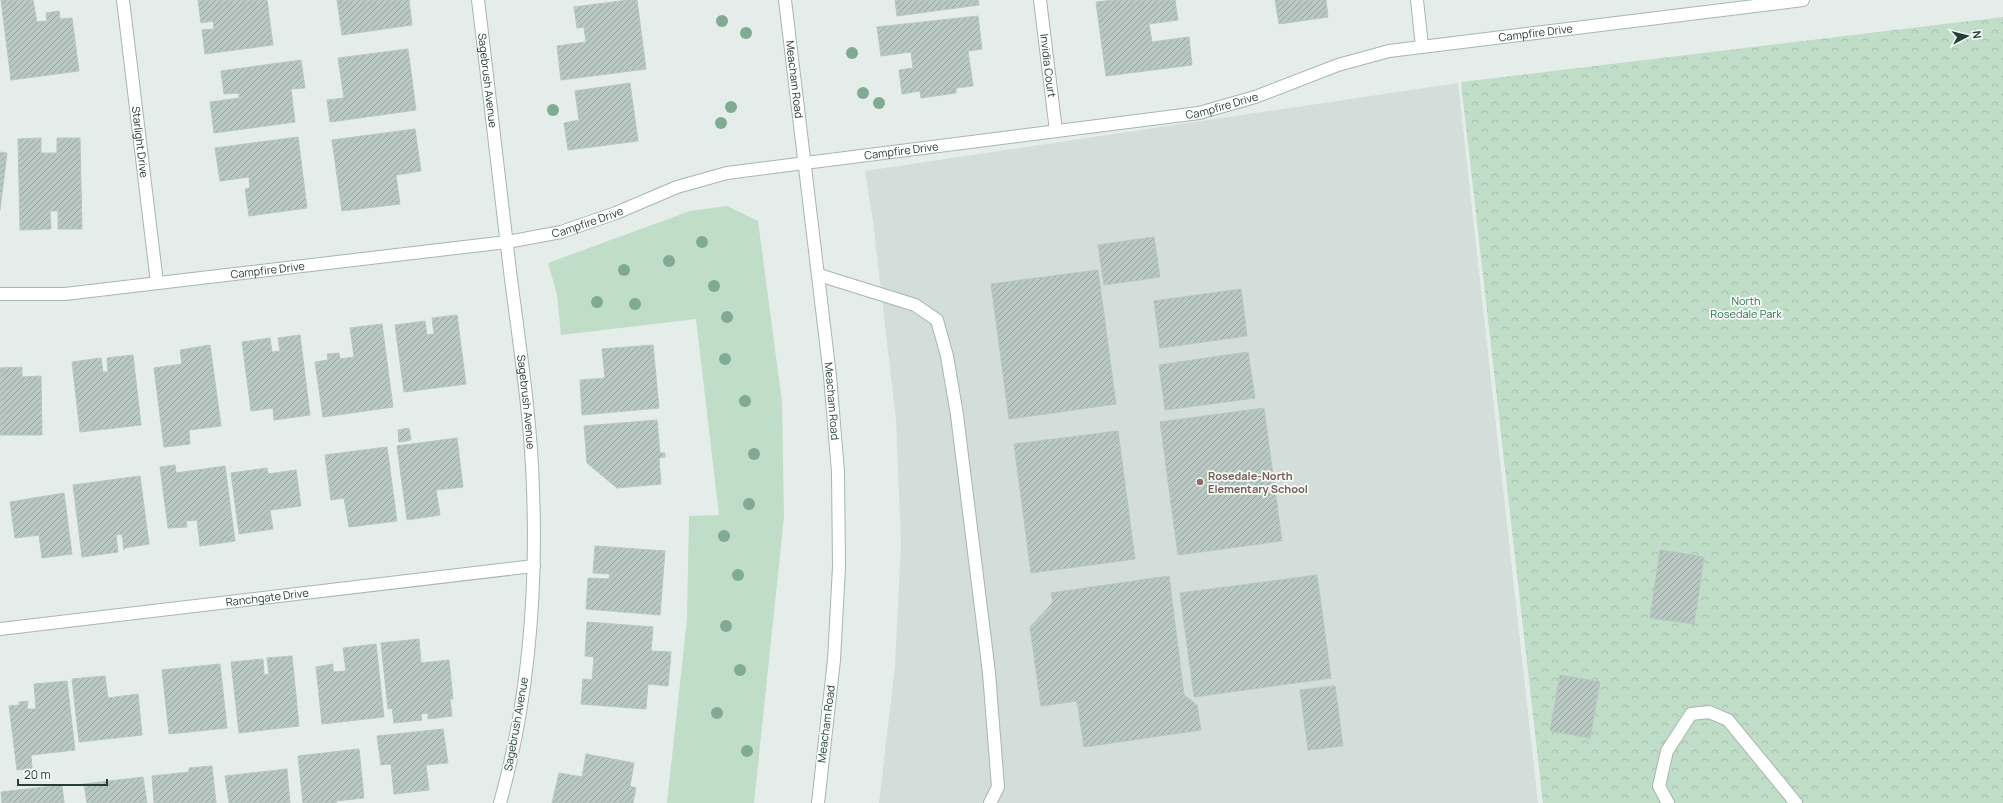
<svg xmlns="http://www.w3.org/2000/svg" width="2003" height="803" font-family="Manrope,sans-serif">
<defs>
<pattern id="forest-crowns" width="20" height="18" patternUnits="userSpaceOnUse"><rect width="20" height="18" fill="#bfddc7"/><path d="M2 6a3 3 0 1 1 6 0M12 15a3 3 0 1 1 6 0" fill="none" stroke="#a4bfac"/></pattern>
<pattern id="building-hatch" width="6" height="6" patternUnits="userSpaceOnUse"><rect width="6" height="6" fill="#bac8c3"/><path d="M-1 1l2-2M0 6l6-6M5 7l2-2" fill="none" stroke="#97a49f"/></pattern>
</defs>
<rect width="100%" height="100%" fill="#e5edea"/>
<path fill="#d3ddd9" d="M1458,83l80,720h-659l16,-137 6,-123 -5,-123 -23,-199 -8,-50z"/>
<path fill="#bfddc7" d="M727,206l31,15 24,181 2,115 -30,286h-87l20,-184 2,-103 30,-1 -23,-196 -135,16 -4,-41 -9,-31 142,-52z"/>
<path fill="url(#forest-crowns)" d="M2003,17v786h-460l-82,-721z"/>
<g fill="url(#building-hatch)" stroke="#b7c7c0">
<path d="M1,0h32l4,22 10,-1 -1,-8 13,-2 1,8 12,-1 7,53 -68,9z"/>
<path d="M198,0h69l6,45 -68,9 -3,-24 12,-1 -1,-8 -12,2z"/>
<path d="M337,0h72l3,25 -70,10z"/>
<path d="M628,0h9l9,69 -85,11 -4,-34 29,-4 -2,-15 -7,1 -3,-21z"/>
<path d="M895,0h83l1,5 -82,11z"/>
<path d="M1113,0h62l3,20 -29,4 3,18 37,-5 3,28 -86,11 -10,-74z"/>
<path d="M1275,0h51l2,17 -49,7z"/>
<path d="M978,16l4,33 -14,2 5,35 -17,2v5l-35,5 -1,-7 -18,3 -3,-24 14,-2 -2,-16 -30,4 -4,-29z"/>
<path d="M408,49l8,61 -86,12 -3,-22 17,-2 -6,-40z"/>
<path d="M301,60l4,28 -14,1 4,33 -81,11 -4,-31 29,-4v-5l-15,1 -3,-23z"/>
<path d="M630,83l8,58 -70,9 -4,-27 15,-3 -4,-29z"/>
<path d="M415,129l6,42 -25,4 4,29 -58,7 -10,-71z"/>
<path d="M298,137l9,71 -58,8 -4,-27 5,-1 -1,-11 -29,4 -5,-33z"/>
<path d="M41,138v15h16v-15h23l2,91h-24v-18h-8l1,18 -31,1 -2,-91z"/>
<path d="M0,152l7,1 -7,57z"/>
<path d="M1154,237l6,40 -56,8 -6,-40z"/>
<path d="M1098,270l18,134 -107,15 -18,-135z"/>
<path d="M1241,289l6,47 -87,12 -6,-47z"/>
<path d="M457,315l9,69 -62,8 -9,-67 30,-4 2,14 7,-1 -2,-16z"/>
<path d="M382,324l11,83 -70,10 -8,-55 13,-2 -1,-6 12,-1 1,6 14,-2 -4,-29z"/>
<path d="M300,335l10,80 -36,5 -1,-12 -22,3 -9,-69 28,-4 2,14 8,-1 -2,-13z"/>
<path d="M210,345l11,81 -32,4 1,14 -26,3 -10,-79 28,-4 -2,-14z"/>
<path d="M653,345l6,63 -77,7 -2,-35 25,-2 -3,-29z"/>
<path d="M1248,352l7,46 -90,12 -6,-45z"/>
<path d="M133,355l8,70 -61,7 -8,-70 29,-4 2,14h5l-1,-14z"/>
<path d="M22,367v10l19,-1 1,59h-42v-67z"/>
<path d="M1264,408l18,133 -104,14 -18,-133z"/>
<path d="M657,420l3,33h5v4l-6,1 2,26 -44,4 -30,-25 -3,-37z"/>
<path d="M409,428l2,12 -12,2 -1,-12z"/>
<path d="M1118,431l17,128 -104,14 -17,-129z"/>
<path d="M457,438l6,49 -27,3 4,25 -33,5 -10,-74z"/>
<path d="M387,447l10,74 -48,6 -5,-29 -13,2 -6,-45z"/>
<path d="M175,465l1,8 49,-7 10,75 -35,5 -3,-26 -11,1 1,6 -19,1 -8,-61z"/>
<path d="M267,468l1,6 28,-4 5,36 -31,4 3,19 -34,5 -8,-61z"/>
<path d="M140,476l9,68 -25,4v2l-2,-16 -6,1 2,17 -36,5 -9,-72z"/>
<path d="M64,493l8,61 -30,4 -3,-23 -24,3 -5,-36z"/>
<path d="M595,546l70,5 -5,64 -74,-6 2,-31 21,1 1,-5 -17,-1z"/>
<path d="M1660,550l44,7 -10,67 -44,-6z"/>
<path d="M1317,575l14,103 -137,19 -14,-104z"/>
<path d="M1169,576l15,119 13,10 4,25 -117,17 -7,-46 -36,5 -11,-79 23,-25 -2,-9z"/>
<path d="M587,622l66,5 -2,24 20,1 -3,34 -20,-2 -2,25 -65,-5 2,-25 9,1 2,-23 -9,-1z"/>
<path d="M419,639l2,24 28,-3 4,39h-3l2,17 -24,3v-6l-7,1 1,6 -28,3 -2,-15 -4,1 -7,-66z"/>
<path d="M376,644l8,73 -62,7 -6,-57 17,-3v8l13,-1 -3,-23z"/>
<path d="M292,656l7,70 -60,7 -8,-71 32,-3 1,16 5,-1 -2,-16z"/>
<path d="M220,664l7,64 -58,6 -7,-64z"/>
<path d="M1560,675l40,7 -10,56 -40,-7z"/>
<path d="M105,676l3,22 30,-4 4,41 -63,7 -7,-63z"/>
<path d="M67,681l8,69 -44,5 1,13 -15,2 -8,-64 10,-1v-3l9,-1 -1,8h9l-2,-25z"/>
<path d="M1335,686l8,60 -35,4 -8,-60z"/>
<path d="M443,729l5,34 -22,2 3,25 -35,4 -3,-30 -10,1 -4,-29z"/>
<path d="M359,749l5,49 -28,3 1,2h-34l-5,-47z"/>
<path d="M586,754l48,9 -4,23 6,2 -3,15h-81l7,-30 23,4z"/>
<path d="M212,766l4,37h-62l-2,-27 37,-4v-4z"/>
<path d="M287,769l3,34h-61l-4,-27z"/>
<path d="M143,777l4,26h-60l-3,-19z"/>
<path d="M62,785l2,18h-62l-1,-11z"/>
</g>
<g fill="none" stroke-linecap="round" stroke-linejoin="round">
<g stroke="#a8b5b1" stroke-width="14">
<g id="minor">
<path id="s1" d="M123,0l34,283"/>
<path id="s2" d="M478,0c11,90 21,180 32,271 9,72 21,145 23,218 4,105 -5,213 -33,314"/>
<path id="s3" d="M785,0l45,376 8,96 1,95 -5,93 -16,143"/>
<path id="s4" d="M1040,0l16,131"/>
<path d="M1417,0l5,46"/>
<path d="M819,275l96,30 22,15 10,36 10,59 32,258 9,114 -8,16"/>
<path id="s5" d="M0,294h65l442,-52 54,-10 55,-19 61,-26 50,-14 472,-60 56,-16 83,-32 51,-14 414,-51"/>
<path id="s6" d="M0,629l534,-63"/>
<path d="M1668,803l-9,-17 8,-35 24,-37 18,-2 19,8 68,83"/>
</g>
</g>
<use href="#minor" stroke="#fff" stroke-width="12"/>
</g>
<g fill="#81aa93">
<circle cx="722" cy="21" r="6"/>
<circle cx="746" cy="33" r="6"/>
<circle cx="852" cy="53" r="6"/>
<circle cx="863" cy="93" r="6"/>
<circle cx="879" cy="103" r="6"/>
<circle cx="731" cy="107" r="6"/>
<circle cx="553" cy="110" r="6"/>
<circle cx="721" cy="123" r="6"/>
<circle cx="702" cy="242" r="6"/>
<circle cx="669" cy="261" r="6"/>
<circle cx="624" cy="270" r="6"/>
<circle cx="714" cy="286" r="6"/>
<circle cx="597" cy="302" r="6"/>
<circle cx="635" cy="304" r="6"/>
<circle cx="727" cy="317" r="6"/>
<circle cx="725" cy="359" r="6"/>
<circle cx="745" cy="401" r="6"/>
<circle cx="754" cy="454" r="6"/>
<circle cx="749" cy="504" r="6"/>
<circle cx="724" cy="536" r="6"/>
<circle cx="738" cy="575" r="6"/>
<circle cx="726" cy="626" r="6"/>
<circle cx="740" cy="670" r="6"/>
<circle cx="717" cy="713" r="6"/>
<circle cx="747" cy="751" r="6"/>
</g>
<circle fill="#8d6e63" stroke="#f5faf8" stroke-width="1.5" cx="1200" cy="482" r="4"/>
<g text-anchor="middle" stroke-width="3.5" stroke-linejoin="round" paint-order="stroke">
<g font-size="11" fill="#253e38" stroke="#f5faf8">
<text dy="4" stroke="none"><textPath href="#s5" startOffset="1565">Campfire Drive</textPath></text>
<text dy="4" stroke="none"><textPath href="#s4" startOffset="66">Invidia Court</textPath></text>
<text dy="4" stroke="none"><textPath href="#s3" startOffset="80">Meacham Road</textPath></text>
<text dy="4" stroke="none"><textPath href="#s2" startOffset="81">Sagebrush Avenue</textPath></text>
<text dy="4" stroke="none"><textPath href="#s5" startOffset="1241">Campfire Drive</textPath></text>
<text dy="4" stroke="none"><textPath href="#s1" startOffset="143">Starlight Drive</textPath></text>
<text dy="4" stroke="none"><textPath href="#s5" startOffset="917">Campfire Drive</textPath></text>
<text dy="4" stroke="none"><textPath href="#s5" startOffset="593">Campfire Drive</textPath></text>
<text dy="4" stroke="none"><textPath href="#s5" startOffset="269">Campfire Drive</textPath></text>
<text dy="4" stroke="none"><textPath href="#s3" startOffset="404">Meacham Road</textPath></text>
<text dy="4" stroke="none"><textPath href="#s2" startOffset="405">Sagebrush Avenue</textPath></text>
<text dy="4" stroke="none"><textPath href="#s6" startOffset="269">Ranchgate Drive</textPath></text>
<text transform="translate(516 724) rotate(-80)" y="4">Sagebrush Avenue</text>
<text transform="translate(826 724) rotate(-83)" y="4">Meacham Road</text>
</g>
<g font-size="11" fill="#30744b" stroke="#f5faf8">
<text x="1746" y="305">North<tspan x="1746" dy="13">Rosedale Park</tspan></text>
</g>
<g font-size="11" font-weight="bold" fill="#785e54" stroke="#f5faf8" text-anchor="start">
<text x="1208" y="480">Rosedale-North<tspan x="1208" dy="13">Elementary School</tspan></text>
</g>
</g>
<g transform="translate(1967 36) rotate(83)" stroke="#f5faf8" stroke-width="3" paint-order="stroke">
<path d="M0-3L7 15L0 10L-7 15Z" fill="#253e38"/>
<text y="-6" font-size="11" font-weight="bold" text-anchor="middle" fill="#253e38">N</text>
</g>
<path d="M18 779v6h89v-6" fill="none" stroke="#253e38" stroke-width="2"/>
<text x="24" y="779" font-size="12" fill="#253e38" stroke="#f5faf8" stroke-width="3" paint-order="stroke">20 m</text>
</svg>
